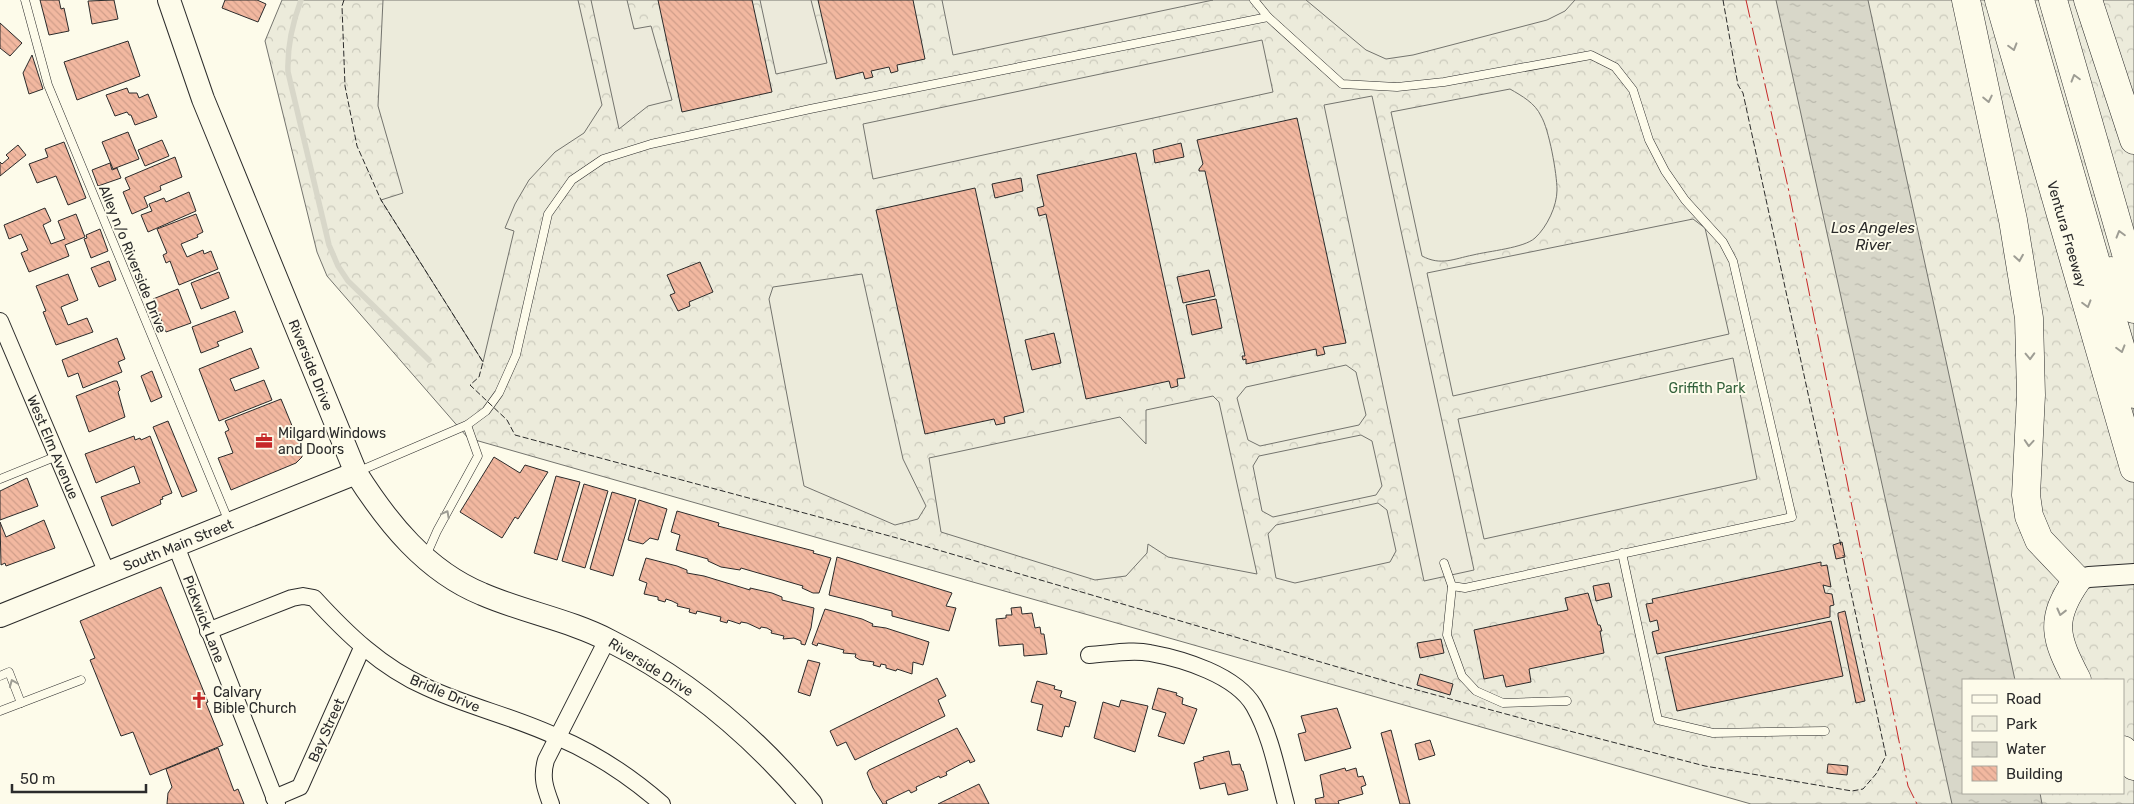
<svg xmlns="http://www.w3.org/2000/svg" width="2134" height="804" font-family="Rubik,sans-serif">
<defs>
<pattern id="park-crowns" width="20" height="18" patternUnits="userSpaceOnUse" patternTransform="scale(1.25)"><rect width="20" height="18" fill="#ecebdb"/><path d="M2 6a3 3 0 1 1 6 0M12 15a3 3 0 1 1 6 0" fill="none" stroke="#cbcabc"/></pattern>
<pattern id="water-ripples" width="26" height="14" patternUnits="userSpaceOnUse" patternTransform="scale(1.25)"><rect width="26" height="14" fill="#d8d7c9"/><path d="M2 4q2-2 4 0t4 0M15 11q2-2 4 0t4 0" fill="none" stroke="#bab9ad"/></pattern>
<pattern id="building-back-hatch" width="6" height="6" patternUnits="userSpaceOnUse" patternTransform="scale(1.25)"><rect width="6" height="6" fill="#f2b8a0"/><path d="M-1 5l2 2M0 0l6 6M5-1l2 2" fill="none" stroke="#d09e8a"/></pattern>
</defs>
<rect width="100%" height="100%" fill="#fdfbea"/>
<path fill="url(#park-crowns)" stroke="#74746e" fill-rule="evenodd" d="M282,0h1852v804h-383l-1283,-366 -141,-162 -10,-24 -52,-211zM1963,680h160v113h-160z"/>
<g fill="#ecebdb" stroke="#74746e">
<path d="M383,0h195l24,105 -18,28 -29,19 -26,28 -14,24 -10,24 9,3 -31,131 -102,-162 22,-7 -25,-87z"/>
<path d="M1306,0h269l-10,11 -18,9 -134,35 -27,4 -20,-9z"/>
<path d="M1510,89c12,7 25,14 31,27 8,13 16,58 16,74 0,16 -10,37 -22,48 -11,10 -46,13 -62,17 -20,4 -32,11 -51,1l-31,-144z"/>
<path d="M1693,219l12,9 24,106 -276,62 -26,-123z"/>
<path d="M862,274l41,185 23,47 -8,13 -23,6 -91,-39 -35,-187 4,-12z"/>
<path d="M1733,358l24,121 -273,60 -26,-120z"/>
<path d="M1346,365l10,7 10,43 -7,10 -99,21 -12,-6 -11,-42 9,-11z"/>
<path d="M1213,396l6,6 38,172 -89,-17 -20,-13 -1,9 -21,23 -31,4 -154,-48 -12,-74 191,-41 26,27v-34z"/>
<path d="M1361,435l11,6 10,45 -6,9 -103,22 -11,-6 -9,-45 6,-10z"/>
<path d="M1378,503l9,7 9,41 -6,11 -95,21 -19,-5 -8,-44 8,-9z"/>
</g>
<g fill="#eceadb" stroke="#74746e">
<path d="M591,0h36l7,29 17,-3 21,74 -24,6 -29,23z"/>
<path d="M760,0h51l16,63 -51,11z"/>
<path d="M942,0h271l-260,55z"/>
<path d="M1262,40l11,52 -400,87 -10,-55z"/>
<path d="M1372,96l102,474 -50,11 -100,-476z"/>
</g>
<path fill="url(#water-ripples)" stroke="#74746e" d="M1776,0h92l147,680h-52v113h77l2,11h-90z"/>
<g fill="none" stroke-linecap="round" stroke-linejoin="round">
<path stroke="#d8d7c9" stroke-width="5.5" d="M301,0c-9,24 -14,46 -13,72l41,173 9,21 10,15 81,79"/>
</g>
<g fill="url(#building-back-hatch)" stroke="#2b2b2b">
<path d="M40,0h19l2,9 3,-1 5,23 -20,4z"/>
<path d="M114,0l4,19 -26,5 -4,-23z"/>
<path d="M225,0h32l9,4 -8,18 -36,-14z"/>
<path d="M658,0h94l20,92 -90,20z"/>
<path d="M818,0h95l12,59 -28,6 1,6 -7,2 -2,-6 -18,4 2,6 -8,2 -2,-7 -27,7z"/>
<path d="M0,23l22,20 -12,13 -10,-8z"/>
<path d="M128,41l12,35 -63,24 -13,-38z"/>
<path d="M32,55l11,34 -14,5 -6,-21z"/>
<path d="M127,88l2,5h8l2,5 9,-4 9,23 -22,8 -4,-10h-2l-2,-3 -12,4 -9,-21z"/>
<path d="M1297,118l49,225 -23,4 2,7 -8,2 -1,-7 -70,15v-5l-3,1 -1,-4h3l-40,-185h-6v-2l4,-5 -6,-24z"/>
<path d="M128,132l11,27 -26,10 -11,-27z"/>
<path d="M162,140l7,16 -24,10 -7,-16z"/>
<path d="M64,142l22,56 -18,7 -12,-29 -19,7 -8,-19 19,-7 -3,-8z"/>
<path d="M1181,143l3,14 -29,6 -2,-13z"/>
<path d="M18,145l8,10 -26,21v-14l2,2 7,-6 -3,-3z"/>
<path d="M1136,153l49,225 -8,1 1,7 -7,2 -2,-7 -83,18 -40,-185 -7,2 -2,-8 7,-2 -7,-31z"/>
<path d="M175,157l7,20 -22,9 1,4 -17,7 4,10 -16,7 -9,-22 7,-3 -5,-11z"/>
<path d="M110,163l2,7 5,-2 4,10 -23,8 -6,-16z"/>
<path d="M1021,178l2,13 -28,7 -3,-14z"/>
<path d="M975,188l49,224 -20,5 1,6 -9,2 -2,-6 -69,15 -49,-224z"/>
<path d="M189,192l7,19 -48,21 -7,-17 11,-4 -3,-7 15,-6 2,4z"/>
<path d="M45,208l6,13 -8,4 8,19 14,-5 -7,-18 18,-7 9,23 -20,8 4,11 -40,16 -8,-19 7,-3 -7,-16 -12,5 -5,-14z"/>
<path d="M196,214l7,18 -6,3 1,2 -17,7 6,13 16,-7 1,4 7,-3 7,18 -39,16 -9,-24 -4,2 -3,-8 4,-2 -10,-24z"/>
<path d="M100,229l8,22 -17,7 -7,-19 3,-1 -1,-3z"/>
<path d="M109,261l7,19 -17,7 -8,-19z"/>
<path d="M700,262l13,30 -24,10 1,4 -12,5 -8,-16 5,-2 -8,-18z"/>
<path d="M1209,270l6,26 -32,7 -6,-26z"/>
<path d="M219,272l10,26 -28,11 -10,-26z"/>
<path d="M68,274l10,26 -17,7 7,18 19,-7 6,14 -37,13 -13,-33 3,-1 -10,-25z"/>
<path d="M178,289l13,34 -25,9 -13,-33z"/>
<path d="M1216,299l6,29 -30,7 -6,-30z"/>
<path d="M235,311l8,21 -26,10 2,4 -18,7 -9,-26z"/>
<path d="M1054,333l7,30 -29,7 -7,-30z"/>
<path d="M117,338l8,21 -7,3 4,10 -39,16 -5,-15 -10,4 -6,-17z"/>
<path d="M251,348l8,20 -29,11 5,12 29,-11 8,20 -53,21 -20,-52z"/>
<path d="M152,371l10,26 -11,5 -10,-26z"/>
<path d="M114,381h3l3,9 -2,2 7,25 -36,15 -13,-36z"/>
<path d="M281,399l21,51v7l-6,6 -65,27 -13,-32 15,-5 -8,-21 4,-2 -4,-9z"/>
<path d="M168,421l29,70 -15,6 -29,-70z"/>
<path d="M134,436l1,4 5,-2 1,2 9,-4 22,57 -10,4 1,2 -3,1 1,4 -49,22 -11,-29 39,-14 -6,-17 -38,17 -11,-29z"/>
<path d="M494,457l26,16 5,-8 23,7 -30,47 -3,-2 -13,21 -42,-26z"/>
<path d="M556,476l24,6 -23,78 -23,-7z"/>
<path d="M27,478l11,28 -38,14v-29z"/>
<path d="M584,484l24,7 -23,77 -23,-7z"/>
<path d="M612,492l24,7 -23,77 -23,-7z"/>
<path d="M639,500l28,9 -9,31 -8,-2 -7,6 -15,-4z"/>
<path d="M677,511l42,12 -1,3 96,25 -1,2 18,5 -12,35h-6l-11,-5 1,-2 -62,-18 -1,2 -19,-3 -13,-6v-2l-32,-9 4,-15 -9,-3z"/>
<path d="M44,520l11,28 -49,18 -1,-3 -4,2 -1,-43 6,15z"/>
<path d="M1842,542l3,15 -9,2 -3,-14z"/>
<path d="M837,557l115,36 -6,13 10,2 -7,23 -57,-15v-5l-63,-16z"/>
<path d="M646,558l31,8 10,4v3l17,3 46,14v-2l22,5 10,4v3l32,8 -3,20 -6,17 -4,-1v-3l-7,-3 -11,1 1,-3 -13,-3 1,-2 -5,-3 -6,-1 -1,2 -13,-6 -6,-1 -1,2 -12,-4 -1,3 -7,-2 1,-4 -24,-6 -1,3 -7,-2 1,-3 -13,-3 1,-2 -6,-3 -6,-2 -1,3 -7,-2v-3l-14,-3 3,-11 -8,-3z"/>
<path d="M1821,562v4l6,-1 4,22 -8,-2 2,8 7,1 2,11 -4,1v11l-173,37 -5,-22 7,-2 -2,-10 -7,2 -4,-18 7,-1 -1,-4z"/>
<path d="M1609,583l3,14 -16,4 -3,-15z"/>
<path d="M161,587l47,115 -2,1 17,42 -73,30 -17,-43 -12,4 -31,-76 5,-2 -15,-37z"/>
<path d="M1588,593l10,32h2l2,6h-2l4,22 -75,16 2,13 -25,5 -3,-12 -19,4 -10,-49 94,-20 -3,-12z"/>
<path d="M1021,607l1,7 10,-1 3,15 5,-1 1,7h3l3,20 -23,2 -1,-12 -24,2 -3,-27 10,-1v-3h6l-1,-7z"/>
<path d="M825,609l37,10 11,5 -1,2 14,2 43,14 -6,23 -10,-3 -1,12 -15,-5 -1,2 -10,-3v-3l-5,-1 -1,3 -7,-2 1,-3 -14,-2 -5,-3 1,-3 -13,-1 1,-3 -26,-7 -1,3 -5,-2z"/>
<path d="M1845,611l20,90 -9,2 -18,-87v-3z"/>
<path d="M1831,621l12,55 -166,35 -12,-54z"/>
<path d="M1441,639l3,14 -24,5 -3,-15z"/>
<path d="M808,660l12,3 -10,33 -12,-4z"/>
<path d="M1420,674l33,10 -3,11 -33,-10z"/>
<path d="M937,678l9,18 -8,4 7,16 -90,44 -9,-18 -9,4 -7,-15z"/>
<path d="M1037,681l18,5 -1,3 8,2 -2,6 16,5 -7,25 -4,-1 -3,11 -25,-7 6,-25 -12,-3z"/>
<path d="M1158,688l19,5 -1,2 7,3 -1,6 15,5 -13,35 -26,-8 8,-23 -14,-4z"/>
<path d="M1121,700l27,6 -13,46 -41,-14 9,-36 16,5z"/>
<path d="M1337,708l14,40 -46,13 -7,-27 8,-2 -5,-16z"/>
<path d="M957,728l18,33 -5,2 -1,-3 -23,12 1,3 -7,3 -1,-2 -23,11 1,3 -6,3 -2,-3 -23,11 1,3h-4l-10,-16 -6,-15 2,-3z"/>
<path d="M1391,730l19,74h-10l-19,-71z"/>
<path d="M1430,740l5,15 -16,5 -4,-16z"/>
<path d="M218,748l16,43 4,-2 6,15h-77l1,-11 4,-6 -6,-18z"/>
<path d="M1229,751l3,14 8,-1 2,7h1l5,19 -20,5 -3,-12 -25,6 -6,-26 10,-3 -1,-3z"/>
<path d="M1828,764l20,2 -1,9 -20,-2z"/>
<path d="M1345,768l1,3 10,-3 2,9 5,-1 3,9 -5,2 2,7 -25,7 1,3h-23l-1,-5 9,-2 -4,-22z"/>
<path d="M979,784l10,20h-51z"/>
</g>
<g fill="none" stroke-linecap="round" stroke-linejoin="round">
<g stroke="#2b2b2b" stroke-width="9">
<g id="service">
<path d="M25,0l23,85 181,437"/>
<path d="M1254,0l14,17"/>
<path d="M357,472l110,-47 19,-14 13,-18 17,-38 32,-141 24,-34 31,-21 48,-15 159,-35 458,-92 74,67 55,3 47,-5 147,-27 24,12 18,23 16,50 16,31 20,29 38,42 10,19 59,256 -327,71 -13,-2 -8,-23"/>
<path d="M0,479l57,-23"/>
<path d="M1622,553l36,167 55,13 112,-2"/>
<path d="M426,556l11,-25 41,-75 -11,-31"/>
<path d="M1452,586l-5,49 15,41 14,15 27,12 64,-2"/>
<path d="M0,676l9,-4 12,31"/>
<path d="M0,711l81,-31"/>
</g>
</g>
<g stroke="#2b2b2b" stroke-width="18">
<g id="minor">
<path d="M0,321l107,252"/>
<path d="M176,546l101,258"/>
<path d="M208,631l84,-33 11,-2 11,2c33,36 67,69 112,89 43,20 89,30 131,50 38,16 74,40 105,67"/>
<path d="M1089,655c19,-1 43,-6 61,-2 33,6 86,22 104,53 17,30 23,65 32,98"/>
<path d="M274,798l26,-11 62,-139"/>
<path d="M551,804c-6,-16 -10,-27 -5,-44l61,-120"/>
</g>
</g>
<g stroke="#2b2b2b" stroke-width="22">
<path id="tertiary" d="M2077,580l12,-3 45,-3"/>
</g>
<g stroke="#2b2b2b" stroke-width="24">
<g id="secondary">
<path d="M169,0l34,99 153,374c31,49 70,98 126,121 41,18 88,26 128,47 78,39 145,96 201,163"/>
<path d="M0,616l356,-143"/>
</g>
</g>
<g stroke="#2b2b2b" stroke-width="29">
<g id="motorway">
<path d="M1966,0l47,220 16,98 2,77 -5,100 3,21 10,24 38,40c-29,41 -21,59 0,100"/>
<path d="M1999,0l135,468"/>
<path d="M2020,0l114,394"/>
<path d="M2053,0l81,281"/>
<path d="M2088,0l46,140"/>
<path d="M2111,271l7,23 16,15"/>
<path d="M2123,750l11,16"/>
</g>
</g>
<use href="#service" stroke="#fdfbea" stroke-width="8"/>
<use href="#minor" stroke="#fdfbea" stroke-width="16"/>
<use href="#tertiary" stroke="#fdfbea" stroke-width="20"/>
<use href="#secondary" stroke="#fdfbea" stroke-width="22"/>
<use href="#motorway" stroke="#fdfbea" stroke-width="28"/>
<g stroke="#2b2b2b" stroke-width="1" stroke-dasharray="6 2.5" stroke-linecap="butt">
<path d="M344,0l-2,6 3,80 12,60 24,54 102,162 -4,15 -9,8 37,35 8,15 382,103 509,149 148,40 151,39 147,25 11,-2 13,-15 10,-18 -43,-201"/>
<path d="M1723,0l15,85 5,8 98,453"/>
</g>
<path stroke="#c62828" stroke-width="1" stroke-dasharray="18 4 2.5 4" stroke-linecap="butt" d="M1746,0l42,187 120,599 9,18"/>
</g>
<defs><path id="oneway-chevron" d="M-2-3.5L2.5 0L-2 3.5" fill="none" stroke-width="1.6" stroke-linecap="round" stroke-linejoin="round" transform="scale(1.25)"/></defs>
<g stroke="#9e9d94">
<use href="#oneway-chevron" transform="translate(2013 47) rotate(74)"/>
<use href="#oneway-chevron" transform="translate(2075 78) rotate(-106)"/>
<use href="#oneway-chevron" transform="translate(1988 99) rotate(78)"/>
<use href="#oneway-chevron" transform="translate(2120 234) rotate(-106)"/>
<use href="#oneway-chevron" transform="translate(2019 258) rotate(81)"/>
<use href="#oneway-chevron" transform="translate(2087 304) rotate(74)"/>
<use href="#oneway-chevron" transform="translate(2121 349) rotate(74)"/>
<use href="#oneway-chevron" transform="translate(2030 356) rotate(88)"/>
<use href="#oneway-chevron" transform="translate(2029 443) rotate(94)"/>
<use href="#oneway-chevron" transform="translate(446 514) rotate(-62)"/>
<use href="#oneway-chevron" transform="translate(2061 612) rotate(104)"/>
<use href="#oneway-chevron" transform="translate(13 683) rotate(-112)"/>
</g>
<defs>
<g id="office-bare" transform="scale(1.35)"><path d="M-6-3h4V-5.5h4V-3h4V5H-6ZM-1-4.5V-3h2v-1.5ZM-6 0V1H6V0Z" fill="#c62828" stroke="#fdfbea" stroke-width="2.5" paint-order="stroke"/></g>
<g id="church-bare" transform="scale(1.35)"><path d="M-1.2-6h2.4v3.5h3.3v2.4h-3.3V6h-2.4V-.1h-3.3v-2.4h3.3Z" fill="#c62828" stroke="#fdfbea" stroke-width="2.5" paint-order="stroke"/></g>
</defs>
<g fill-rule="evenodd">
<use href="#office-bare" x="264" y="441"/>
<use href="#church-bare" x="199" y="700"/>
</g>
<g text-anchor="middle" stroke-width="4" stroke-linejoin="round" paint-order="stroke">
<g font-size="14" fill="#2b2b2b" stroke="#fdfbea">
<text transform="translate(2067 234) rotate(74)" y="5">Ventura Freeway</text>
<text transform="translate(133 259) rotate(68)" y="5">Alley n/o Riverside Drive</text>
<text transform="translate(311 365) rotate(68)" y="5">Riverside Drive</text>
<text transform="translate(53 447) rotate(67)" y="5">West Elm Avenue</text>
<text transform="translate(178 545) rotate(-22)" y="5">South Main Street</text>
<text transform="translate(204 619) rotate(69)" y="5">Pickwick Lane</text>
<text transform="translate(651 667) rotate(32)" y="5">Riverside Drive</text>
<text transform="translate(445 693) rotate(23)" y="5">Bridle Drive</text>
<text transform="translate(326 730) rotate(-66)" y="5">Bay Street</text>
</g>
<g font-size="14" fill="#34623c" stroke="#fdfbea">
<text x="1707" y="393">Griffith Park</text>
</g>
<g font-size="14" fill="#2b2b2b" stroke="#fdfbea" text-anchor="start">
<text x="278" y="438">Milgard Windows<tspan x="278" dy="16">and Doors</tspan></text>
<text x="213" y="697">Calvary<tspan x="213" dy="16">Bible Church</tspan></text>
</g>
<g font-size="15" font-style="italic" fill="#2b2b2b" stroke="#fdfbea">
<text x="1873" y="233">Los Angeles<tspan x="1873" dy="17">River</tspan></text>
</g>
</g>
<rect x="1962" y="679" width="162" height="115" fill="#fdfbea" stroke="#a9a89e"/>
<rect x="1972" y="695" width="25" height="8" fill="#fdfbea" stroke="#a9a89e"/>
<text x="2006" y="704" font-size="15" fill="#2b2b2b">Road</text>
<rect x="1972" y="716" width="25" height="15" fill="url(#park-crowns)" stroke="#a9a89e"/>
<text x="2006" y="729" font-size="15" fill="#2b2b2b">Park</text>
<rect x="1972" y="742" width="25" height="15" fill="url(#water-ripples)" stroke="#a9a89e"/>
<text x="2006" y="754" font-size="15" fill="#2b2b2b">Water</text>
<rect x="1972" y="766" width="25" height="15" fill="url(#building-back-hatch)" stroke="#a9a89e"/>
<text x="2006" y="779" font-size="15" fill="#2b2b2b">Building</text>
<path d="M12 784v8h134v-8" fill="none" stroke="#2b2b2b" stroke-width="2.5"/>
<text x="20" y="784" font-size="15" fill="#2b2b2b" stroke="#fdfbea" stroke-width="4" paint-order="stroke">50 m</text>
</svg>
